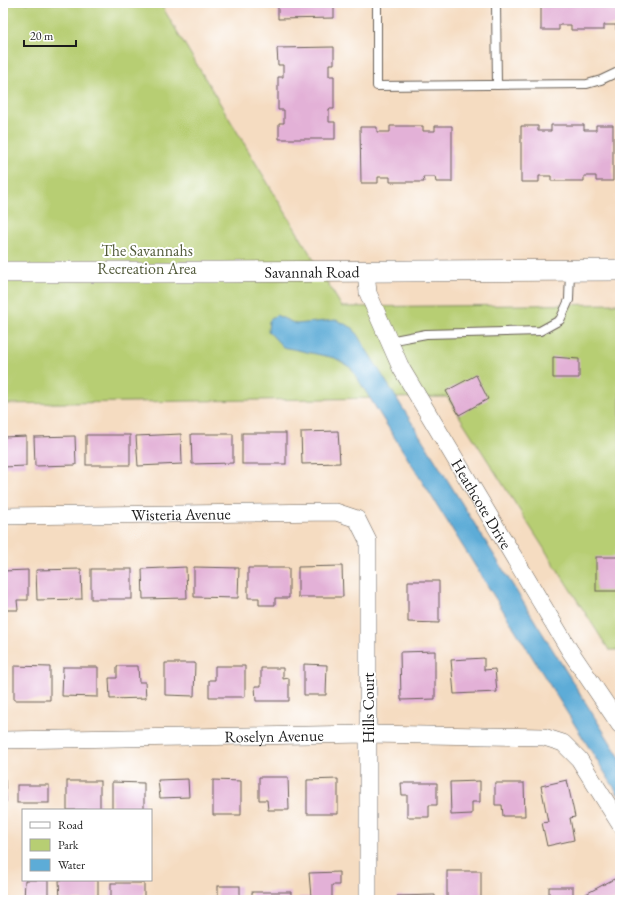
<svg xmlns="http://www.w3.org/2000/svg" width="623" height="903" font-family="'EB Garamond',serif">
<rect width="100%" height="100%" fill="#fff"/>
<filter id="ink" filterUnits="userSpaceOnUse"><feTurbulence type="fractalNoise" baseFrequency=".025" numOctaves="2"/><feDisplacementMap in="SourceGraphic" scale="8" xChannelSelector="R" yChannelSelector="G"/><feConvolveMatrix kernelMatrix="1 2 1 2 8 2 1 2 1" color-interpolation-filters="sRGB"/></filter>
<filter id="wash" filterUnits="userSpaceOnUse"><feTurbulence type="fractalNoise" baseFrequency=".012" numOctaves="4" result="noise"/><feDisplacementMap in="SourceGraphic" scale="16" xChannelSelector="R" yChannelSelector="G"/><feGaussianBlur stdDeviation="0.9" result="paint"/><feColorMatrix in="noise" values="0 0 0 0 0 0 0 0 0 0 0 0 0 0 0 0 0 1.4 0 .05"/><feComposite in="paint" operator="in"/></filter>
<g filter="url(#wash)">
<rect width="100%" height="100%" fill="#f5dcc1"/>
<path fill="#b7ce73" stroke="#6a7548" d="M3,3h157l182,304 278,-3v346h-11l-162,-253 -444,7z"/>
<path fill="#5dacd7" stroke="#3c647a" d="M276,315l20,9 40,-4 17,8 267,430v39l-269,-429 -16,-10 -52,-11 -15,-16 1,-10z"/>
<g id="blocks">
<g fill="#e3b1d7">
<path d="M278,3h56v15l-56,1z"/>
<path d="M541,3h79v27h-4v-5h-12v5h-33v-5h-12v5h-18z"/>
<path d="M334,47v17h-5v12h5v33h-5v13h6v17h-56v-16h5v-13h-6v-33h5v-12h-5l-1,-17z"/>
<path d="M551,125h33v5h12v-5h17v56h-17v-5h-12v5h-33v-5h-12v6h-18v-56h17v5h13z"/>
<path d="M390,126h33v5h12v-5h17v56h-16l-1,-5h-12l1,5h-34v-5h-12v6h-17l-1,-56h17v5h13z"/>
<path d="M553,357l26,2v19h-26z"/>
<path d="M476,375l12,24 -29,16 -13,-24z"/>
<path d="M338,431l2,32 -38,1 -1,-32z"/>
<rect x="242" y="433" width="44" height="31"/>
<path d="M181,434l1,30 -44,2 -2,-30z"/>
<path d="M191,434h42v29l-41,1z"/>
<rect x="86" y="435" width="44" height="30"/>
<path d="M26,436v30l-23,1v-30z"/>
<path d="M75,436l1,29 -41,1 -1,-29z"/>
<rect x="596" y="557" width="24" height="34"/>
<path d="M342,566l1,31h-45v-30z"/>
<path d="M186,567l1,31 -44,1 -1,-30z"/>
<path d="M194,567l45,1 -1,30 -44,-1z"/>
<path d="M248,568h41v30h-14v7h-16v-7h-11z"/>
<path d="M81,569l1,30 -45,1 -1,-30z"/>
<rect x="91" y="569" width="41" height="30"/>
<path d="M28,570v30h-11l1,10h-15v-39z"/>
<path d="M408,581h31v42l-31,-1z"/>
<path d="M435,651v48l-34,1 -1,-48z"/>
<path d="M484,658v12l11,-1 2,23 -43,2 -3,-34z"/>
<path d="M165,663h30l-1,33 -29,-1z"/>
<path d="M304,664l23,1 -1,30h-22z"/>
<path d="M14,666l36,1v33h-36z"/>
<path d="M117,666h21l1,16h6l1,16 -36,1 -1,-21h8z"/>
<path d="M215,666h30v31h-36v-17h6z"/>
<path d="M63,667h35v30l-36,-1z"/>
<path d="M261,668h22v11l6,-1v23h-33l-1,-15h6z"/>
<path d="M259,777h29l1,33h-21l-1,-10h-8z"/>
<path d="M188,779l1,18 -29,1 -2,-18z"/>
<path d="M338,779v35h-31v-34z"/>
<path d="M3,780h2l1,22h-3z"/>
<path d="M213,780l28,1v34h-28z"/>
<path d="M567,780l8,37 -5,1 4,22 -27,6 -5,-23 6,-1 -7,-36z"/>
<rect x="67" y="781" width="33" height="29"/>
<path d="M480,781v21h-8v12l-21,1 -1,-33z"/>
<path d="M112,782l32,1v27h-32z"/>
<path d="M401,783h36v22h-8v12h-22v-22h-5z"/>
<path d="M495,783h29l1,33h-22l-1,-11h-7z"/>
<rect x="17" y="785" width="32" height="18"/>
<rect x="447" y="871" width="34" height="29"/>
<path d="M339,872v13h-7v15h-33v-3h12l-2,-24z"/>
<path d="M614,879l6,11v10h-36l-2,-4z"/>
<path d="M25,880h23v20h-24z"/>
<path d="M59,880h39v20h-38z"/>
<rect x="111" y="883" width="33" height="17"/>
<rect x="218" y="886" width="22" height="14"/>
<rect x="549" y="887" width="24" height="13"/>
<rect x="252" y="892" width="39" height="8"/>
<path d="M435,895v5h-38v-4z"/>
</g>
</g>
</g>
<g filter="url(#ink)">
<use href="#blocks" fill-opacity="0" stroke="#685f56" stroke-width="1"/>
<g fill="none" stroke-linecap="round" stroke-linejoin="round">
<g stroke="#685f56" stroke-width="10">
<g id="service">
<path d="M377,3v83l210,-2 14,-4 19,-9"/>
<path d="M496,3l1,82"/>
<path d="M389,341l37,-7 114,-3 20,-11 9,-20 1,-29"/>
</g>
</g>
<g stroke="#685f56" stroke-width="18">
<g id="minor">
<path id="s1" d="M366,271l2,22 33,75 169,283 50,74"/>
<path id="s2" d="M3,516l333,-4 21,7 11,22v359"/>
<path id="s3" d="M3,740l365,-6 176,3 19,6 16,16 41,65"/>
</g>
</g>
<g stroke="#685f56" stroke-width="22">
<g id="tertiary">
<path id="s4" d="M3,272h218l399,-2"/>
</g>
</g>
<use href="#service" stroke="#fff" stroke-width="8"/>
<use href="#minor" stroke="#fff" stroke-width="17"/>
<use href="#tertiary" stroke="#fff" stroke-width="21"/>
</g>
</g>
<g text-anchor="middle" stroke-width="4" stroke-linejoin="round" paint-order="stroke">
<g font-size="16" fill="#525a3a" stroke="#fff">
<text x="147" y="256">The Savannahs<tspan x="147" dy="18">Recreation Area</tspan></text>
</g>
<g font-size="16" fill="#1c1c1c" stroke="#fff">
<text dy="6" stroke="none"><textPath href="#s4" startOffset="309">Savannah Road</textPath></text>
<text dy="6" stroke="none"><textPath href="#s1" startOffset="262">Heathcote Drive</textPath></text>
<text dy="6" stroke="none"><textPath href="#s2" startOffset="178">Wisteria Avenue</textPath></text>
<text transform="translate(368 708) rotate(-90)" y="6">Hills Court</text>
<text dy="6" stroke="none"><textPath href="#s3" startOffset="271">Roselyn Avenue</textPath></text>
</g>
</g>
<rect width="623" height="903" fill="none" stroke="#fff" stroke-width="16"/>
<rect x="22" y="809" width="130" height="72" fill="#ffffff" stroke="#a4a4a4"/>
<rect x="30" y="822" width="20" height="6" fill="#ffffff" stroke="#a4a4a4"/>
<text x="58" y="829" font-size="12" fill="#1c1c1c">Road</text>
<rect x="30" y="839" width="20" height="12" fill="#b7ce73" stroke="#a4a4a4"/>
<text x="58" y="849" font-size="12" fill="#1c1c1c">Park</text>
<rect x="30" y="859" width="20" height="12" fill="#5dacd7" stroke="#a4a4a4"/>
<text x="58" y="869" font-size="12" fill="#1c1c1c">Water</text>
<path d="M24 40v6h52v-6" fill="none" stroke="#1c1c1c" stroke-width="2"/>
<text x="30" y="40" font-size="12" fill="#1c1c1c" stroke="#ffffff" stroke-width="3" paint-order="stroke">20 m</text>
</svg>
